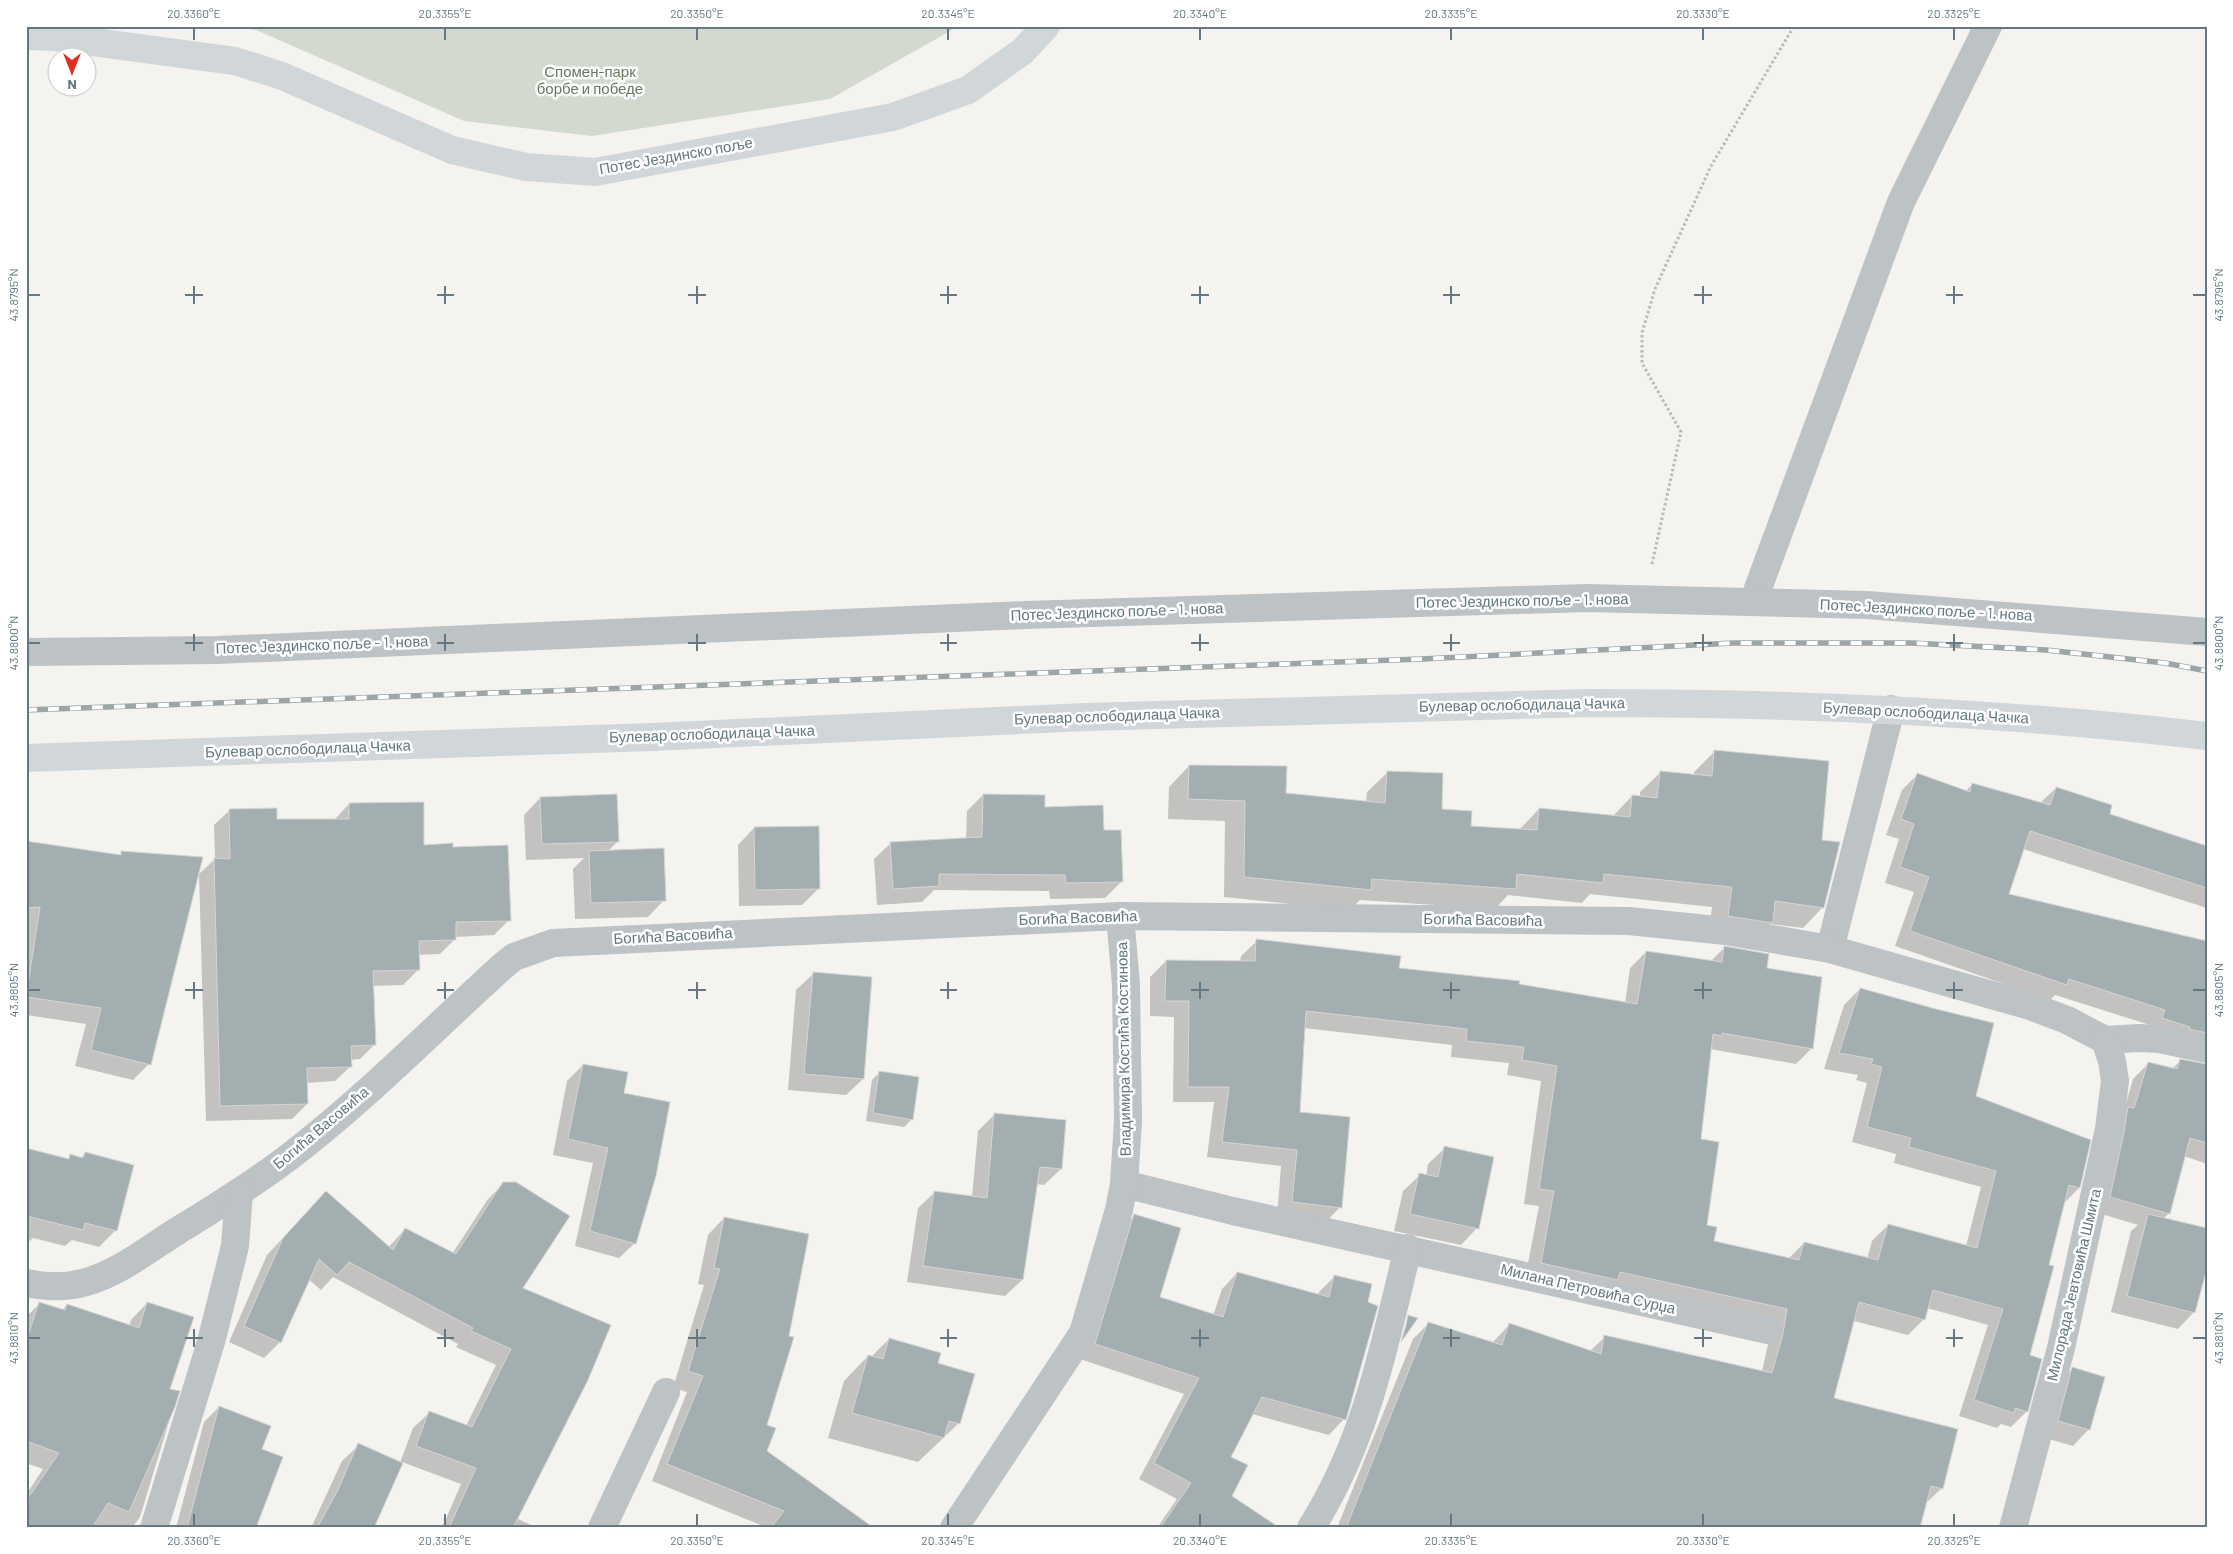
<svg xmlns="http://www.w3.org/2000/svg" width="2233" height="1554" font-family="Barlow,sans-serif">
<rect width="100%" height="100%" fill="#f4f3f0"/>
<path fill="#d4d9cf" d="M222,26h737l-129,73 -238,37 -128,-15 -208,-91z"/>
<g fill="#0003">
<path d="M1714,752l107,89 2,66 -20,21 -33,-4 -19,19 -43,-7 4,-29 -122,-13 -8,9 -74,-8 -13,14 -135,-9 -10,10 -126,-13 1,-76 -57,-2 1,-32 20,-21 96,28 81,8 1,-10 21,-20 53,38 29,17 49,3 20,-21 73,8 20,-21 8,1v-5l21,-20 33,4v-4z"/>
<path d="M1918,774l48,17 6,-7 68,19 16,-15 52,27 99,32v61l-184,-59 -16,45 200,48v222l-23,-8 -15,57 -6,6 31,93 -16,17 -67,-17 20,-81 7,-6 -43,-13 38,-133 16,-16 23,6 8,-8 27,4 -1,-5 -56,-35 -95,-30 -5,5 -155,-54 19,-54 -29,-9 14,-44 -13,-4 16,-45z"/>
<path d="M983,795l60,13 60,24 19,49 -17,17 -55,1 -1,-8 -115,-1 -12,12 -45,3 -3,-46 17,-16 75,-4 1,-28z"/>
<path d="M540,798l78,43 -11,11 57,48 -16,17 -73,2 -2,-50 11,-11 -58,2 -2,-45z"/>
<path d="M349,804l74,42 29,2 57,72 -15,15 -39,2v2l-15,15 -22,1v15l-15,15 -31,1 3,58 -15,15 -10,1 1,6 -16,15 -29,2 1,21 -15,15 -86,2 -7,-247 16,-15 -1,-34 16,-15 46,10h58z"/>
<path d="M26,823l1,19 91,14 4,-3 27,211 -16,16 -58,-14 11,-42 -60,-9z"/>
<path d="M754,828l65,60 -17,17 -63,1 -1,-61z"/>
<path d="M1257,941l141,28 120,16 107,19 5,-36 16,-16 64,10 14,-14 42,21 46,79 -16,16 -86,-15 -11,92 6,85 8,16 75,17 16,-16 63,16 5,-18 16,-16 78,21 15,-59 -87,-24 2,-9 -44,-12 15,-59 -11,-3 2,-5 -34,-6 20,-64 16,-16 114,108 105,91 -15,15 -16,63 -19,90 -2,55 -16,16 -10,-3 -4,4 -38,-12 29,-91 -61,-17 -3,11 -16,16 -54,-14 -22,78 110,89 -17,16 -6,24h-582l76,-189 16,-16 63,20 17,-18 81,26 15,-14 157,35 10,-47 -247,-46 14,-73 -15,-2 17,-123 -34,-6 2,-12 -58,-6 1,-12 -148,-17 -5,85 41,94 -15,16 -48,-5 4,-52 -74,-9 7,-55h-41l1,-85 -24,-1v-39l16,-16 74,1 1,-6z"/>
<path d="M813,974l50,105 -17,16 -58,-5 8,-100z"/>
<path d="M583,1065l39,29 13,149 -16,15 -44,-12 18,-83 -40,-8 14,-74z"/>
<path d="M880,1072l32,47 -8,8 -38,-6 6,-41z"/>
<path d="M994,1115l67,54 -17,16 -8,-1 -14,96 -17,16 -98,-14 11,-74 17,-16 37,5 6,-66z"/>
<path d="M1445,1148l32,80 -16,17 -67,-14 9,-40 17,-16 6,1 2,-12z"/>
<path d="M26,1149l40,11 4,-4 10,2 5,-4 31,76 -17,17 -27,-7 -7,6 -32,-8 -7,6z"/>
<path d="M504,1183l17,106 -5,229 17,8 -1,2h-90l19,-44 -59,-22 -29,66h-62l31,-67 17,-16 41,18 13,-35 16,-15 37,13 30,-61 -40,-18 2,-3 -125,-67 -12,13 -13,-11 -28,63 -16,16 -35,-16 38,-87 59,-63 62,56 17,-19 47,25 36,-55z"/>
<path d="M1134,1216l25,82 54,18 9,-27 15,-16 81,22 1,-3 16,-16 9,143 -15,16 -77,-21 -23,44 1,38 43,32h-116l20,-29 -38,-20 45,-85 -104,-35 39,-128z"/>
<path d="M724,1218l63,118 -22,89 1,26 94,77h-92l-116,-47 35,-89 -14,-4 31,-103 -6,-1 10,-49z"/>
<path d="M40,1303l22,7 5,-5 62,21 2,-6 16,-17 22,87 9,2 -38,125 -8,11h-106v-33l17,-26 -17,-6v-146z"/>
<path d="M889,1339l48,25 22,59 -41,39 -90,-24 16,-57 24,-25 3,1z"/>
<path d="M2072,1369l17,60 -16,17 -31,-9 14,-52z"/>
<path d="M219,1407l42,43 -7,78h-78l28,-106z"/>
</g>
<g fill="#a3aeb1" stroke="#d5d5d3">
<path d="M1714,750l115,11 -7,79 18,2 -16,66 -49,-7 -2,22 -45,-7 4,-29 -128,-13 -1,9 -86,-9 -1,15 -144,-10 -1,11 -127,-13 1,-76 -57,-2 1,-34 98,1 -1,27 99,10 2,-32 56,2 -1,36 30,2 -1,15 66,4 2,-22 91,9 2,-22 25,3 3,-27 52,5z"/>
<path d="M1917,773l53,19 2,-9 78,22 6,-18 56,18 -2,9 97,32v42l-177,-57 -21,63 198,47v92l-18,-4 1,-2 -28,-9 3,-8 -96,-31 -2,6 -157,-54 19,-54 -29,-10 14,-43 -13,-5z"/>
<path d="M617,794l2,48 -77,2 -2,-47z"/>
<path d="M983,794l62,1v12l58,-2 1,25h17l2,52 -57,1 -1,-8 -126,-1v12l-46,3 -3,-47 92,-5z"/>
<path d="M424,802v43l29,-2v4l55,-2 3,76 -55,1v18l-37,1 1,29 -47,1 3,74 -25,1 1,21 -45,1 1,36 -88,2 -6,-248 16,1 -1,-50 48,-1v11h72v-16z"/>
<path d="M819,826l1,63 -65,1 -1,-63z"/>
<path d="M26,841l95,14v-4l82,6 -52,208 -60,-15 10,-42 -75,-11 14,-90 -14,1z"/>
<path d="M664,848l2,53 -75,2 -2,-52z"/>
<path d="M1256,939l145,17 -2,12 121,13 -1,3 118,20 9,-53 76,11 2,-16 45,8 -2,14 55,9 -9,72 -91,-16v3l-9,-2 -12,105 18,3 -12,83 10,2 -3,14 85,19 5,-18 74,18 10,-36 89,24 19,-77 -87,-24 2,-9 -44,-11 15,-60 -11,-3 2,-5 -34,-6 21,-65 76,21 58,14 -18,73 115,44 -11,48 -11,-3 -20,80 5,1 -24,89 12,4 -14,53 -13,-4 -1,5 -40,-13 29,-91 -70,-19 -8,30 -66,-18 -25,96 124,31 -15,60 -12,-3 -11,42h-574l82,-206 74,23 7,-22 92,31 3,-19 168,38 11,-39 4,-25 -167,-37 -2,8 -77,-17 13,-72 -15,-2 18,-123 -35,-6 2,-13 -58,-6 1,-12 -161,-18 -6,101 50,5 -8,91 -50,-6 5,-52 -75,-8 7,-55h-41l1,-86h-24l1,-41 89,1z"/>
<path d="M813,972l59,5 -8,102 -60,-5z"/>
<path d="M2180,1059l27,5v79l-17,-5 -20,76 -60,-17 14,-65 4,-25 6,1 14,-46 29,7z"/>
<path d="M583,1064l45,8 -4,21 46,9 -14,74 -20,68 -46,-13 18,-83 -40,-9z"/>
<path d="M879,1071l40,6 -6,43 -40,-7z"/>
<path d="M994,1113l72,7 -4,49 -22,-2 -17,113 -100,-14 11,-75 53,7z"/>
<path d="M1444,1146l50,11 -15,72 -69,-15 9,-41 19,4z"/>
<path d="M26,1148l43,11 1,-5 13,4 2,-6 49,13 -17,66 -32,-8 -2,7 -57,-14z"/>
<path d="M503,1182h13l54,34 -47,72 88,37 -23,55 -75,148h-64l27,-60 -60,-22 13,-35 43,16 39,-78 -40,-18 2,-3 -124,-66 -12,13 -18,-16 -38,84 -37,-17 39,-88 43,-47 67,59 12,-22 51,26z"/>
<path d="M1134,1214l47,14 -21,69 63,20 14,-45 92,25 5,-22 38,9 -4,18 10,4 -32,114 -84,-23 -31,60 17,8 -16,31 48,32h-120l31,-45 -37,-20 45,-85 -104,-34z"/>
<path d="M2148,1214l59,14v40l-12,45 -68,-17z"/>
<path d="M724,1217l85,17 -20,102 5,1 -27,88 9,3 -9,23 107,77h-103l13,-17 -117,-47 36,-88 -15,-5 32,-102 -6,-1z"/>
<path d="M39,1302l26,8 2,-6 72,24 8,-26 47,15 -24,72 10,2 -5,16 -46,105 -21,-9 -16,25h-66v-27l33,-48 -33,-12v-99z"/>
<path d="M1408,1315l10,3 -17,24 5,-17z"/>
<path d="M889,1338l52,15 -3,10 37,11 -15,50 -11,-3 -5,17 -92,-25 16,-58 15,4z"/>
<path d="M2072,1367l33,10 -15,53 -32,-9z"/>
<path d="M219,1406l52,20 -9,23 21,8 -27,71h-69z"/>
<path d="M358,1443l45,20 -29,65h-57l21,-38z"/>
</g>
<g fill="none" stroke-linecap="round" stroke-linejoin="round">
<path stroke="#b7babc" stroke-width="3" stroke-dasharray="2.5 2.5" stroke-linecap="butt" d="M1652,564l29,-132 -39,-69v-30l13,-44 56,-123 83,-140"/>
<g stroke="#bdc2c4" stroke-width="28">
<path d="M1753,602l148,-400 87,-176"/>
<path d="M26,652l191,-2 809,-35 561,-17 280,7 340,27"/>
<path d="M1830,949l61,-240"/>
<path d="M1124,1184l109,27 535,119"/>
<path d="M26,1283c20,4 40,5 60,-1 33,-9 64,-34 93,-52 37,-23 75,-46 110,-73 76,-58 144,-128 215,-192l10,-8 39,-14 567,-27 509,5 97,10 104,18 200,57 37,14 38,20 34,-2 20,1 48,10"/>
<path d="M154,1528l57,-186 24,-96 4,-53"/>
<path d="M602,1528l64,-136"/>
<path d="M954,1528l129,-195 36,-123 5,-26 4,-63 -2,-137 -6,-68"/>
<path d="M1311,1528c55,-87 73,-181 97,-280"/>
<path d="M2013,1528l48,-180 48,-219 6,-48 -3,-20 -7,-21"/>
</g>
<path stroke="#d1d6d9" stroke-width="28" d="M26,36l30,1 179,24 47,15 170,74 74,17 69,5 298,-55 75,-27 55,-39 23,-25"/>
<path stroke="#d1d6d9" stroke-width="28" d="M26,758l626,-21 434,-20 504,-14c206,0 412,9 617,33"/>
<g stroke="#9ca5a8" stroke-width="5.5">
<path id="rail" d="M26,710l1396,-51 312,-16h177l135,7 119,13 42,8"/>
</g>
<use href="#rail" stroke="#fff" stroke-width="4" stroke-dasharray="11" stroke-linecap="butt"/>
</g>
<path fill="none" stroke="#637880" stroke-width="2" d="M194,28v12M445,28v12M697,28v12M948,28v12M1200,28v12M1451,28v12M1703,28v12M1954,28v12M194,286v18M445,286v18M697,286v18M948,286v18M1200,286v18M1451,286v18M1703,286v18M1954,286v18M28,295h12M185,295h18M437,295h17M688,295h18M940,295h17M1191,295h18M1443,295h17M1694,295h18M1946,295h17M2193,295h13M194,634v17M445,634v17M697,634v17M948,634v17M1200,634v17M1451,634v17M1703,634v17M1954,634v17M28,643h12M185,643h18M437,643h17M688,643h18M940,643h17M1191,643h18M1443,643h17M1694,643h18M1946,643h17M2193,643h13M194,982v17M445,982v17M697,982v17M948,982v17M1200,982v17M1451,982v17M1703,982v17M1954,982v17M28,990h12M185,990h18M437,990h17M688,990h18M940,990h17M1191,990h18M1443,990h17M1694,990h18M1946,990h17M2193,990h13M194,1329v18M445,1329v18M697,1329v18M948,1329v18M1200,1329v18M1451,1329v18M1703,1329v18M1954,1329v18M28,1338h12M185,1338h18M437,1338h17M688,1338h18M940,1338h17M1191,1338h18M1443,1338h17M1694,1338h18M1946,1338h17M2193,1338h13M194,1514v12M445,1514v12M697,1514v12M948,1514v12M1200,1514v12M1451,1514v12M1703,1514v12M1954,1514v12"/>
<g text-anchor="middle" stroke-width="5" stroke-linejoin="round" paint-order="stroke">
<g font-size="15" fill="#6a7862" stroke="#fff">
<text x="590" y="77">Спомен-парк<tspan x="590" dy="17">борбе и победе</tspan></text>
</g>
<g font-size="15" fill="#637880" stroke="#fff">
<text transform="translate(676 156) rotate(-10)" y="5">Потес Јездинско поље</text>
<text transform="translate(1522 601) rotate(-1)" y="5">Потес Јездинско поље - 1. нова</text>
<text transform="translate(1926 610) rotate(3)" y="5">Потес Јездинско поље - 1. нова</text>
<text transform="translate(1117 612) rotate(-2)" y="5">Потес Јездинско поље - 1. нова</text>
<text transform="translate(322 645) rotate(-2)" y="5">Потес Јездинско поље - 1. нова</text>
<text transform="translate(1522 705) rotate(-1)" y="5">Булевар ослободилаца Чачка</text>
<text transform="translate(1926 713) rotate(3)" y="5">Булевар ослободилаца Чачка</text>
<text transform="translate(1117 716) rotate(-2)" y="5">Булевар ослободилаца Чачка</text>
<text transform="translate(712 734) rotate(-2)" y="5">Булевар ослободилаца Чачка</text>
<text transform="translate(308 749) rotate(-2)" y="5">Булевар ослободилаца Чачка</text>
<text transform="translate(1078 918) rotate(-2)" y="5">Богића Васовића</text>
<text transform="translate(1483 920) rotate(1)" y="5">Богића Васовића</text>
<text transform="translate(673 936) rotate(-3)" y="5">Богића Васовића</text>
<text transform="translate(1124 1049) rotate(-91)" y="5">Владимира Костића Костинова</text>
<text transform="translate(321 1128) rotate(-40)" y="5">Богића Васовића</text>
<text transform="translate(2074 1285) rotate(-77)" y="5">Милорада Јевтовића Шмита</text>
<text transform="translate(1588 1289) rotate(13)" y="5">Милана Петровића Сурџа</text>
</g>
</g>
<rect width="2233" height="1554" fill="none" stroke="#ffffff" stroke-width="55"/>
<g transform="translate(72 72) rotate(180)"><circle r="24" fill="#ffffff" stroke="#c1c9cc"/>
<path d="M0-4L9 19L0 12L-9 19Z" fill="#df2f24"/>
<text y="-8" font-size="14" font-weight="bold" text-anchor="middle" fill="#637880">N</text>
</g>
<rect x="28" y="28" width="2178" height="1498" fill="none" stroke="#637880" stroke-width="2"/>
<g font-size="12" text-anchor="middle" fill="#637880">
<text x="194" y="18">20.3360°E</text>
<text x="445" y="18">20.3355°E</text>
<text x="697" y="18">20.3350°E</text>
<text x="948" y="18">20.3345°E</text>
<text x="1200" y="18">20.3340°E</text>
<text x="1451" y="18">20.3335°E</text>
<text x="1703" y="18">20.3330°E</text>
<text x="1954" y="18">20.3325°E</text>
<text transform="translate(2219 295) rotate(-90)" y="4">43.8795°N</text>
<text transform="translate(14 295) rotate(-90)" y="4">43.8795°N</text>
<text transform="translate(2219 643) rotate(-90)" y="4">43.8800°N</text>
<text transform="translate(14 643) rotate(-90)" y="4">43.8800°N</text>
<text transform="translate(2219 990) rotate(-90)" y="4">43.8805°N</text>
<text transform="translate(14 990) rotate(-90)" y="4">43.8805°N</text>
<text transform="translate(2219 1338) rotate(-90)" y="4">43.8810°N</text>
<text transform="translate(14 1338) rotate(-90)" y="4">43.8810°N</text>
<text x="194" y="1545">20.3360°E</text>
<text x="445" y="1545">20.3355°E</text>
<text x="697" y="1545">20.3350°E</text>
<text x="948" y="1545">20.3345°E</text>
<text x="1200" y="1545">20.3340°E</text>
<text x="1451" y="1545">20.3335°E</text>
<text x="1703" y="1545">20.3330°E</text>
<text x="1954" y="1545">20.3325°E</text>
</g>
</svg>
